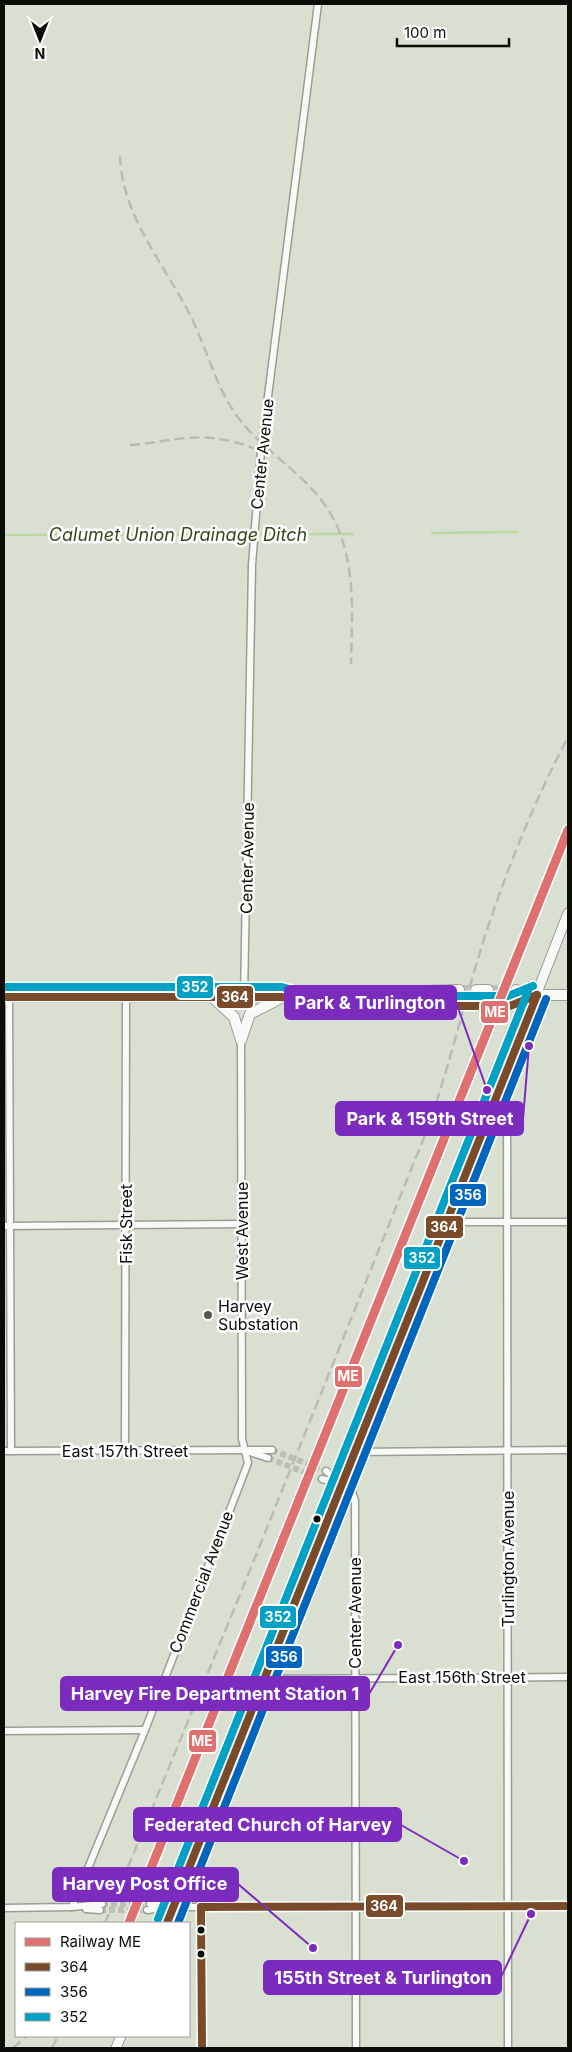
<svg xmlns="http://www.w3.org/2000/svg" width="572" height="2052" font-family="Inter,sans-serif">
<rect width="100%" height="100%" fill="#d9e0d2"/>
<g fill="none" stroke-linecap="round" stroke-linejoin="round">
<g stroke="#bfd8a3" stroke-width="2.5">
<path d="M432,533l84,-1"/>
<path d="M4,535l349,-1"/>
</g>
<g stroke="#bac0b3" stroke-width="6" stroke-dasharray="6 3" stroke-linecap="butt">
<path d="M272,1450l54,21"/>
<path d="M268,1458l54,21"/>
<path d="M102,1904h48"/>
<path d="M100,1910h47"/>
</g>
<g stroke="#bac0b3" stroke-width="10" stroke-dasharray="10 5" stroke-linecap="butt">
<path d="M459,990h17"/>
<path d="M488,990h28"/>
<path d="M315,991h27"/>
<path d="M367,991h57"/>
<path d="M454,1005h18"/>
<path d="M314,1006h28"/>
<path d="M367,1006l57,-1"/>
<path d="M482,1006h28"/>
</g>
<g stroke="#999e93" stroke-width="9">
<g id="street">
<path d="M9,997l2,454"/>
<path d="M244,997l8,-432 9,-114 57,-447"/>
<path d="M507,1074l1,974"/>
<path d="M447,1222h121"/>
<path d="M4,1226l238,-2"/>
<path d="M4,1451l268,-1"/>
<path d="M125,1451l1,-454"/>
<path d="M247,1451l21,7"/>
<path d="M355,1452l213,-2"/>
<path d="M326,1471l25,18 4,12 1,547"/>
<path d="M322,1479l17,4"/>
<path d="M265,1679l303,-2"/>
<path d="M4,1731l141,-1"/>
<path d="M200,1844l2,14v190"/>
<path d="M150,1904l13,2"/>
<path d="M72,1907l73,-177 103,-267 -6,-24 -1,-399"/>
<path d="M4,1908l68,-1 30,-3"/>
<path d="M86,1909l14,1"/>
<path d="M147,1910l27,-3 394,-1"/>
</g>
</g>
<g stroke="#999e93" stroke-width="11">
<g id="secondary">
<path d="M167,1923l340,-853 61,-157"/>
<path d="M116,2048l5,-12"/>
</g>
</g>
<g stroke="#999e93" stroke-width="12">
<g id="primary">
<path d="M476,990h12"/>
<path d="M516,990l21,5h31"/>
<path d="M342,991h25"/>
<path d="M424,991l35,-1"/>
<path d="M4,997h278l33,-6"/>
<path d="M212,997l22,20 7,23"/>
<path d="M285,998l29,8"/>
<path d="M424,1005h30"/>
<path d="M472,1005l10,1"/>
<path d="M342,1006h25"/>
<path d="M510,1006l27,-11"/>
<path d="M241,1040l9,-26 29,-15"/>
</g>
</g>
<use href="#street" stroke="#f9faf8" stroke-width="6"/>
<use href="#secondary" stroke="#f9faf8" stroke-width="9"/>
<use href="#primary" stroke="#f9faf8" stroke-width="10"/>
<g stroke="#babbb8" stroke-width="2.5" stroke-dasharray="10 5" stroke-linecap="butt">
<path d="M120,156c2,59 42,105 68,155 19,36 27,77 52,109 31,39 75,58 97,106 19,43 15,93 14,138"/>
<path d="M130,445c17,-1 31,-4 47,-6 32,-5 64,2 92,16"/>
<path d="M105,1923l141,-343 181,-450c23,-65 38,-132 59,-197 22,-67 49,-133 82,-196"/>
<path d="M13,2048l14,-12"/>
<path d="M52,2048l6,-12"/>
</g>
<g stroke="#fff" stroke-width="11">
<g id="bus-1">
<path d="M4,997h278l32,9h196l27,-11"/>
<path d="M201,1907l367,-1"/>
<path d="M201,1907l1,141"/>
<path d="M167,1923l370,-928"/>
</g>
</g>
<g stroke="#fff" stroke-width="11">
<path id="bus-2" d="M178,1923l368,-924"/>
</g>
<g stroke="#fff" stroke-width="11">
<g id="bus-3">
<path d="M4,987h278l33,9h193l25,-10"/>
<path d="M158,1919l370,-928"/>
</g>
</g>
<use href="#bus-1" stroke="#7a4b2a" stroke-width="8"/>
<use href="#bus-2" stroke="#0065bd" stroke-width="8"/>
<use href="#bus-3" stroke="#00a1c4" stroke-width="8"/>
<g stroke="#fff" stroke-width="12">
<path id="rail-1" d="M129,1923l439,-1093"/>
</g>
<use href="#rail-1" stroke="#de706f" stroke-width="9"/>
</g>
<circle fill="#52574d" stroke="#fff" stroke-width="2" cx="208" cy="1315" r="5"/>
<g fill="#090d05" stroke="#fff" stroke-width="2">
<circle cx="317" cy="1519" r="4.5"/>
<circle cx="201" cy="1930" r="4.5"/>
<circle cx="201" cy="1954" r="4.5"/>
</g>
<g text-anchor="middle" stroke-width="5" stroke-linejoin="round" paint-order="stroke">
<g font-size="16" fill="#090d05" stroke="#fff">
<text transform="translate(262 454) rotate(-84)" y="6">Center Avenue</text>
<text transform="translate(247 858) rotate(-89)" y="6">Center Avenue</text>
<text transform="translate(126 1224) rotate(-90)" y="6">Fisk Street</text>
<text transform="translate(242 1231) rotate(-90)" y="6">West Avenue</text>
<text x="125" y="1457">East 157th Street</text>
<text transform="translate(508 1559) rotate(-90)" y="6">Turlington Avenue</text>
<text transform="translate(201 1582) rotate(-69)" y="6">Commercial Avenue</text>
<text transform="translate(355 1613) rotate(-90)" y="6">Center Avenue</text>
<text x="462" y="1683">East 156th Street</text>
</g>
<g font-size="16" fill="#090d05" stroke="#fff" text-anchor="start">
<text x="218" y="1312">Harvey<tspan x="218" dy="18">Substation</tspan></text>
</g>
<g font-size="18" font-style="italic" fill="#354918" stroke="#fff">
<text x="178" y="541">Calumet Union Drainage Ditch</text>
</g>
</g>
<path fill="none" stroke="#7b2cbf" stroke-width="2" d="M487 1090L456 1002M529 1046L523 1119M398 1645L369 1694M464 1861L401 1825M313 1948L238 1884M531 1914L501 1977"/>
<g fill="#7b2cbf" stroke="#fff" stroke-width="2">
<circle cx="487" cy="1090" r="5"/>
<circle cx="529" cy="1046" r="5"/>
<circle cx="398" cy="1645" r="5"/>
<circle cx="464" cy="1861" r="5"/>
<circle cx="313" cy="1948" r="5"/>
<circle cx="531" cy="1914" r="5"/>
</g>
<g fill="#7b2cbf" stroke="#7b2cbf" stroke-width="2">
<rect x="285" y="986" width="171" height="33" rx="5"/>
<rect x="336" y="1102" width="187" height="33" rx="5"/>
<rect x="61" y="1677" width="308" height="33" rx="5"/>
<rect x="134" y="1808" width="267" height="33" rx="5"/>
<rect x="53" y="1868" width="185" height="33" rx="5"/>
<rect x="264" y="1961" width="237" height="33" rx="5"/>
</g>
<g font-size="18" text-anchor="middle" font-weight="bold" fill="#fff">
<text x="370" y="1009">Park &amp; Turlington</text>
<text x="430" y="1125">Park &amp; 159th Street</text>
<text x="215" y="1700">Harvey Fire Department Station 1</text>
<text x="268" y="1831">Federated Church of Harvey</text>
<text x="145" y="1890">Harvey Post Office</text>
<text x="383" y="1984">155th Street &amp; Turlington</text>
</g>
<g stroke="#fff" stroke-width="2">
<rect x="176" y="975" width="38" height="24" rx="5" fill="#00a1c4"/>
<rect x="216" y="985" width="38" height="24" rx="5" fill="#7a4b2a"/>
<rect x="480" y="1000" width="29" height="24" rx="5" fill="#de706f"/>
<rect x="449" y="1183" width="38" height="24" rx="5" fill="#0065bd"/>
<rect x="425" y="1215" width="39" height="24" rx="5" fill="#7a4b2a"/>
<rect x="403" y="1246" width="38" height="24" rx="5" fill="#00a1c4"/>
<rect x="334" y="1365" width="29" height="23" rx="5" fill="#de706f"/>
<rect x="259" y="1605" width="38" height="24" rx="5" fill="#00a1c4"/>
<rect x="265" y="1645" width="38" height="24" rx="5" fill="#0065bd"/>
<rect x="188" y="1729" width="29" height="24" rx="5" fill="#de706f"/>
<rect x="365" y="1894" width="39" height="24" rx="5" fill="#7a4b2a"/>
</g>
<g font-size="14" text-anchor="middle" font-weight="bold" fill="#fff">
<text x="195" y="992">352</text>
<text x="235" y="1002">364</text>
<text x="495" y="1017">ME</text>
<text x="468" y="1200">356</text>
<text x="444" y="1232">364</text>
<text x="422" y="1263">352</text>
<text x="348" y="1381">ME</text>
<text x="278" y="1622">352</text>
<text x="284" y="1662">356</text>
<text x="202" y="1746">ME</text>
<text x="384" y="1911">364</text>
</g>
<rect width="572" height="2052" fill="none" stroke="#090d05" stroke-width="10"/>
<rect x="15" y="1922" width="175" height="115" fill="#ffffff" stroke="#9d9e9b"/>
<rect x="25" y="1938" width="25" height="8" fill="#de706f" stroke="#9d9e9b"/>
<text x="60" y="1947" font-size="15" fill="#090d05">Railway ME</text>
<rect x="25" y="1963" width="25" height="8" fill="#7a4b2a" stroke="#9d9e9b"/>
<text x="60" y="1972" font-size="15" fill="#090d05">364</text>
<rect x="25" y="1988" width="25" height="8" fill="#0065bd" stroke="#9d9e9b"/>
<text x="60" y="1997" font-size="15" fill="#090d05">356</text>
<rect x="25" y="2013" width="25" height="8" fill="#00a1c4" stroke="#9d9e9b"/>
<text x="60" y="2022" font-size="15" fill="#090d05">352</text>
<g transform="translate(40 40) rotate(180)" stroke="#ffffff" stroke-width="4" paint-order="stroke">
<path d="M0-4L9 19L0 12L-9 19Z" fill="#090d05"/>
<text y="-8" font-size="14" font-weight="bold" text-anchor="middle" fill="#090d05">N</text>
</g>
<path d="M397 38v8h112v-8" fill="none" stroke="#090d05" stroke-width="2.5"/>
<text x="404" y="38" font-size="15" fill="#090d05" stroke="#ffffff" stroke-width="4" paint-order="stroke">100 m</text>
</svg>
